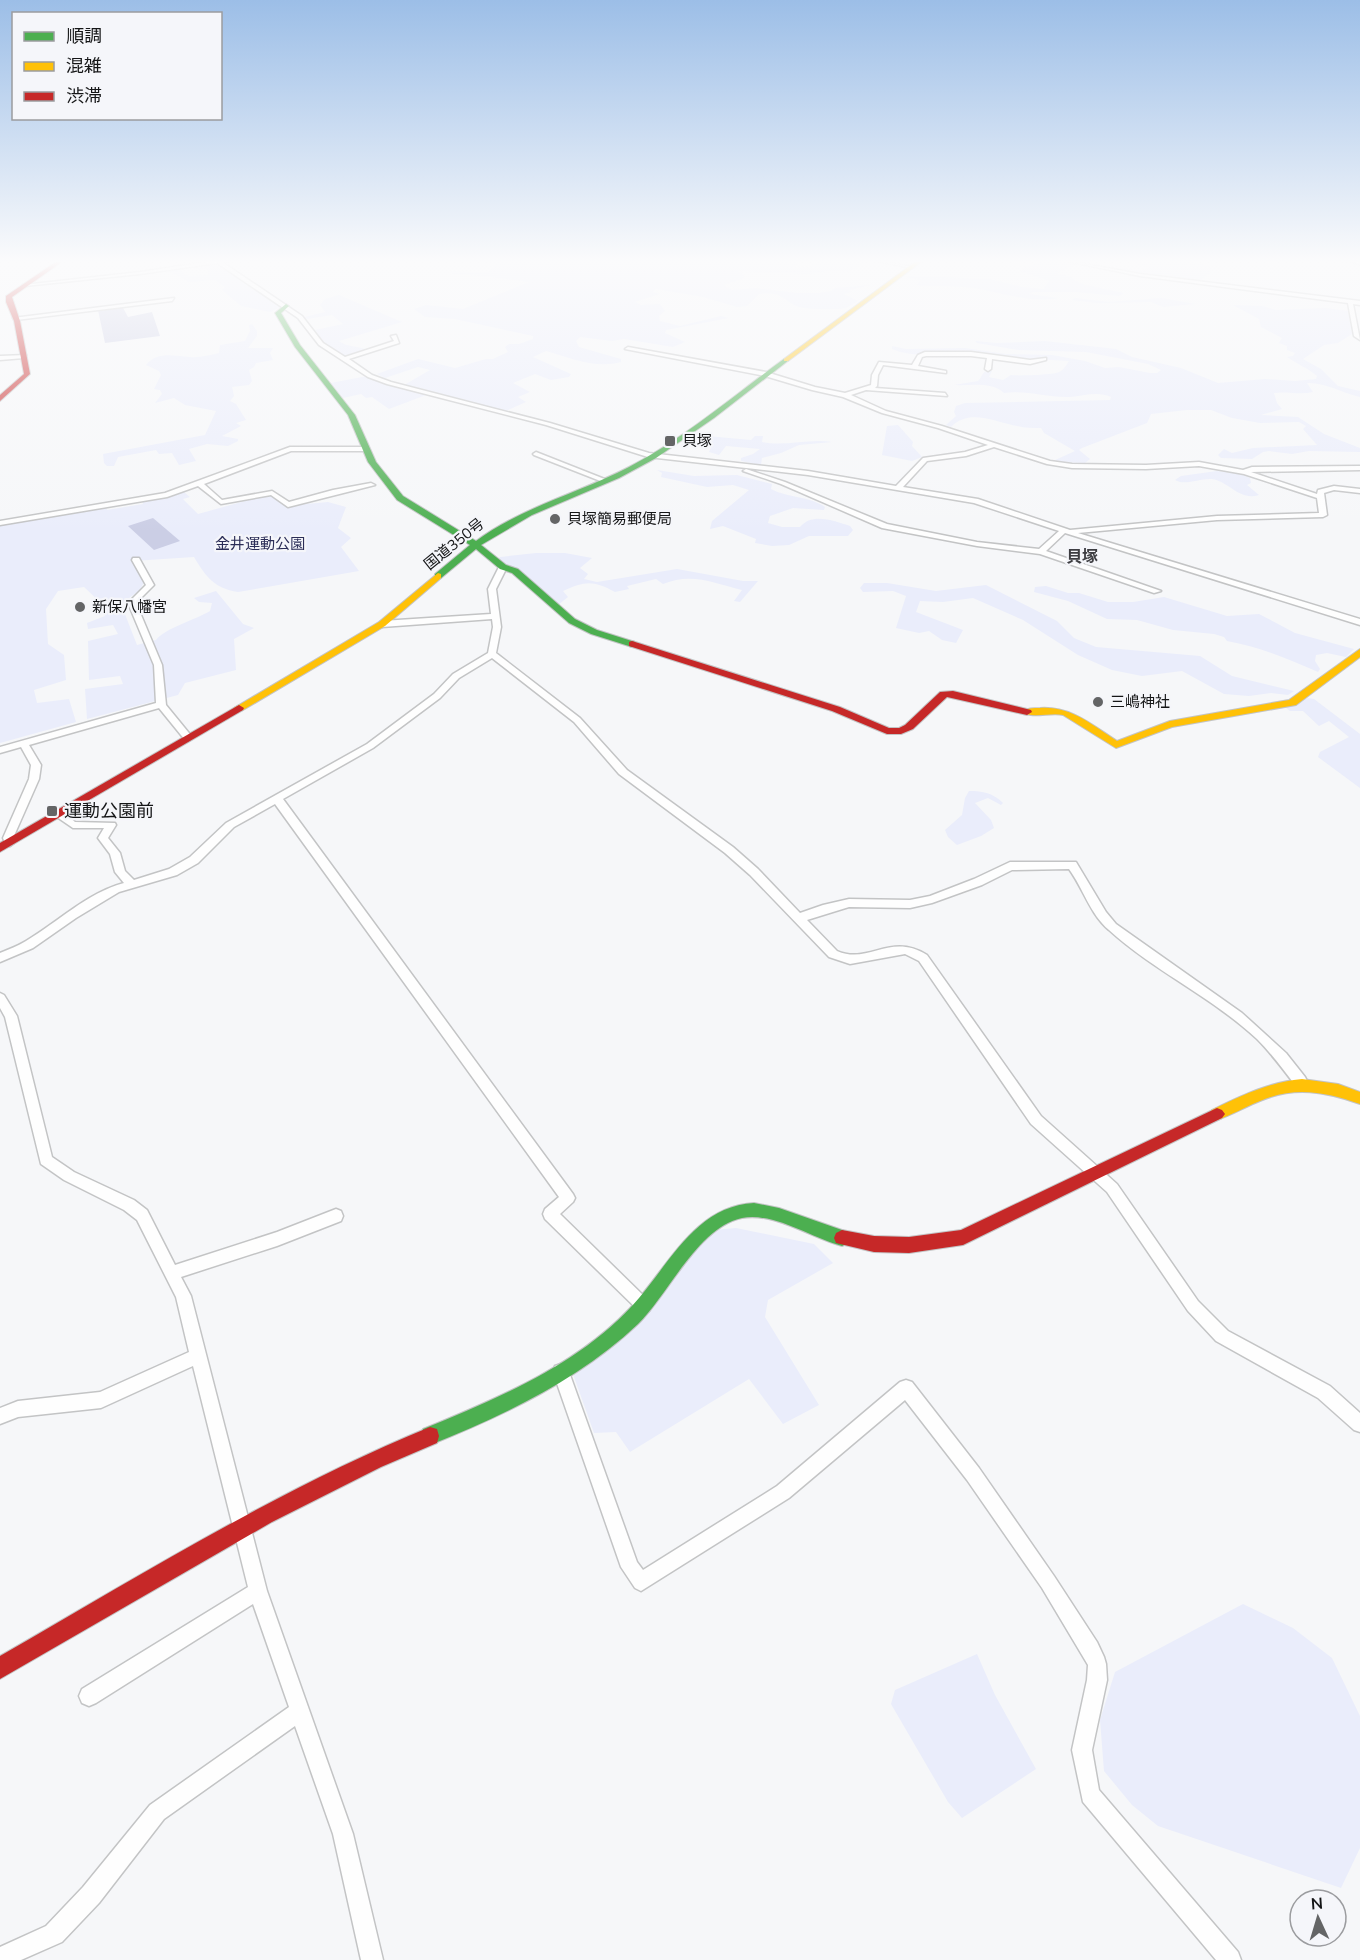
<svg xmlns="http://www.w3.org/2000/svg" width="1360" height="1960" font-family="Mulish,'Noto Sans JP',sans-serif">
<rect width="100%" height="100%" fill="#f6f7f9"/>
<g fill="#eaedfb">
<path d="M474,259h324l-2,8h14l9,-8h49l-19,13 -14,-2 -27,4 -71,-3 7,4v3l-20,7 8,5 23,-2 42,5h22l12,-2 4,-3 36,-3 -22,5 2,2 -7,2 14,7c-3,2 -8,5 -12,7 -9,2 -45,2 -52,-3 -16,-10 -15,-13 -35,-11l-12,12 -10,1 -34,-10 -47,-8 -3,3 7,2 -25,8 6,3 19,-1 5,7 -6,5 1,5 20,5 41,-10 8,2 -63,12 -1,3 20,9 -12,5 -49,-8 -12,2 -32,-4 -4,4 3,6 42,12v3c-25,7 -51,-4 -75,-11l-13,6 38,17 -2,3 -18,3 -16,-6 -22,9 17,9 -12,5 8,5 -20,9 -72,-19 -45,17 -17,-12 -6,1 -5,-4 -18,4 -12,-15 36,-7 32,12 31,-18 -12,-3 -33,11 -8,-4 41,-15 37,9 31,-9h7l15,-7 -3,-5 4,-3h10l14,-5v-3l-78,-17 -30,-2 -11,-8 12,-4 37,4 66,-27 -46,-6 -31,-2 -2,-3 37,2 9,-9z"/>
<path d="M1044,259h11l20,6 -18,8 14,4 5,4 10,4 38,8 -5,3 -44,-4h-43l-3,2 29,4c-30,6 -63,-8 -93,-11 -16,-1 -32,0 -48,-2l4,-5 -15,-3 4,-1 80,3 32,8 22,2 5,-8 -29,-10 7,-5 12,-3 -5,-2z"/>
<path d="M1122,259h60l29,8 -1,6 -11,9 -116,-18 56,6 10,-2z"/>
<path d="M216,263l63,42 2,2 -11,5 -29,-6 -19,-16 3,-3 -10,-7 -26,2 -22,-12 14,-1 2,4 6,3 19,-1 -1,-6 -9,1 -6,-4z"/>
<path d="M339,295l63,27 -63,19c8,6 19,5 29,9l-22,7 -23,-14 -8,-13 28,-6 -11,-9 -25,4 -3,-2 21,-5 -5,-7 5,-6z"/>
<path d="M1075,298l34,4 53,-4 33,6 -32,3 -12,-5 -54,1 -25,-3z"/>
<path d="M1233,305l29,1 14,4 50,-2 22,3 4,23 -14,9 -14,2 -21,14 18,10 17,17 22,5v6c-18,-4 -35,-15 -53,-14l6,9c-13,3 -26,-1 -39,1l3,10 5,6 -21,6 37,2 26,17 36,14v4l-51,-1 -17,3 -23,-3 -6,1 -11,7 -31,-1 -3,-3 6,-6 8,4 21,-5 64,-3 -14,-16 3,-3 -7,-4 -39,1 -28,-5 -21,-8h-24l-36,4 -4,9 -65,25 -3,2 11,9 -5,4 -28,-1 -4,-1 22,-10 -31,-18 -3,-5c-8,0 -16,0 -24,-2 -22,-4 -48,-18 -66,1l-5,-2 10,-9 -2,-4 2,-6 9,-3 145,-3 1,-3c-14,-6 -27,-1 -41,0 -22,1 -44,-7 -66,-4 -13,-12 -34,-7 -50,-8l24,-4c5,-5 4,-12 14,-10l-3,6 14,3 8,-5c7,1 42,0 48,-3 5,-2 7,-7 10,-11l-136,-8c-15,2 -26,2 -41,-4v-3l14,3 59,-1 41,6 46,1 33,6 20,7 14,-1 31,6h7l4,-3 -13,-6 -62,-12 -68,-2 -41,-7 -2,-2 22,2 48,-2 71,8 16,8 49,11 37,15 47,-4 30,2 21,-2 1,-3c-9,-8 -20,-12 -30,-19l6,-1 2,-3 -8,-3v-4l-8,-3 3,-5 -21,-11 -2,-8z"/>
<path d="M252,324l5,7v5l-9,12h25l-3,5 3,7 -17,3 -2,4 -5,3 3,11 -3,4 -17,2 2,9 -4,5 6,3 10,16 -10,3 5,3 -19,10 16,3v2l-10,5 -21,-2 -18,5 7,12 -17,4 -7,-12 -13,1 -3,-4 -38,7 -4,9h-7l-3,-3 -1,-9 102,-19 11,-24 -31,-6 -11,-7 -19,5 7,-9 -2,-4 -6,-1 7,-14 -2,-4 -13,-6c11,-14 28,-9 44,-8 9,1 20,-2 29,-4l1,-8 25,-4 5,-10 -1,-6z"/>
<path d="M898,425l15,17 -1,4 10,11 -10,4 -30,-6 5,-29z"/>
<path d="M696,435l55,5 4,-4h8l-1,6c23,5 47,-4 70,0l-33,3 -18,8 -19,5 -1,7 -20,-4v-3l12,-4 7,-5 -34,-3 -7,9 -10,-3 4,-9 -22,-5z"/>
<path d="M657,470l37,6 43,-1 35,9 -1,5c17,9 38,7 54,18l-1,3 -31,-2 -23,8 -2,7 14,4h18c12,-15 35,-6 50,-1l3,4 -5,6h-39l-20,9 -17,1 -17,-3 1,-4 -33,-13 -13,3 2,-8 37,-31 -16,-5 -26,2 -46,-10 1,-4z"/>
<path d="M1217,471l24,3 9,4 1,5 -4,2 12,10c-20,6 -29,-13 -47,-16 -12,-1 -27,7 -37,1l6,-4z"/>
<path d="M184,492l6,5 -7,2 15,15 69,-19h4l14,11 43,-4 18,5 -8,21 13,10 -10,9 18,24 -121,21c-24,-4 -32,-15 -44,-35l-61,4 11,21 -4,8 -19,14 16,41 19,-5c9,-12 39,-20 54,-29l2,-8 -13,-1 -5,-4 22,-7 27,33 11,4 -20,11 2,31 -51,13 -7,12 -91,24 -2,-30 38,-5 -3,-8 -31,4 -1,-39 30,-7 -5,-9 -25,4 -1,-6 18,-7 -4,-13 -17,-16 -26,4 -12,18 2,35 16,11 2,25 -32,10 3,13 32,-4 7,23 -76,21v-218l106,-18 1,3 36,-6 -1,-3z"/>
<path d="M536,553h29l27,5 -12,10 8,6 -4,5 13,3 80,-13 66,12h15l-18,21 -6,-1 8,-11c-28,-7 -51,-18 -79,-6l-7,-5 -29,7 2,3 -14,3c-22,-12 -30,-11 -52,-1l5,6 -10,8 -28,-24 -32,-21 2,-3z"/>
<path d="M864,583h23l49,8 50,-6 71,36 17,17 22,9 104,9 32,20 62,15 -6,4 -17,-2 -22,3 -25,-2 -42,-23 -40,5 -30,-6 -34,-15 -55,-35 -50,-22 -30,4 -23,-1 -4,11 47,18 -7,13 -14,-3 -13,-9 -10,2 -23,-5 10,-32 -13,-5 -30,1 -3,-4z"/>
<path d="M1046,586l22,7h11l29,9h25l31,-5 63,19 32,-2 36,19 59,16 -8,8 -19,-4 -11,2 -1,6 5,8 -2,3c-30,-13 -58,-25 -91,-31l-3,-4 -10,-3 -41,-4 -36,-10 -30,-1 -39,-18 -34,-9 1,-5z"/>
<path d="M1308,698l6,1 46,35v54l-42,-31 2,-5 29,-15 -20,-16 -10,5 -16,-15h-13l-5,-4z"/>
<path d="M969,791c14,0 24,2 34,12l-2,2 -13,-7 -13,5 16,17 3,8 -13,8 -24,9 -9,-8 -3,-7 17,-15 3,-17z"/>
<path d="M736,1228l78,16 19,19 -65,37 -3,17 54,88 -36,19 -34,-45 -119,73 -14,-20 -22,1 -21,-59 141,-144z"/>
<path d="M1243,1604l50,24 39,30 28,58v132l-19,40 -183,-62 -26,-21 -28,-34 -4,-51 15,-48z"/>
<path d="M977,1654l18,41 41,74 -74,49 -14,-16 -57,-98 4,-14z"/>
</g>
<g fill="#cbcee5">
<path d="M122,306l6,11 24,-5 8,24 -55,7 -7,-33z"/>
<path d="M153,518l27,23 -26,9 -26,-24z"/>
</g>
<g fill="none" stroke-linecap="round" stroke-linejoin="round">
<g stroke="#c3c4c5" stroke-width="3">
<g id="street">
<path d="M227,259l1,2 -6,1 80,54 21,27 22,14 49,-16 -3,-5 5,-1 3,8 -50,16 23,16 19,7 159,41 99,30 159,18 88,15 27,-28 42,-6 23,-7 -50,-17 -56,-15 -39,-16 -31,-7 -47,-14 -140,-27 3,-2 138,25 49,15 30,6 26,-8 1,-10 7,-13 33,3 6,-10 7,-3h46l59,8 16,-2v2l-16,4 -38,-5 -1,10 -3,2 -3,-2 2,-11 -16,-2h-45l-4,1 -4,9 28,5v2l-63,-8 -5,10 -1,11 -2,2 70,5 2,3 -81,-6 -15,5 35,16 56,15 108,35 22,3 74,1 53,-3 44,8 9,-3 108,-1v4l-109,2 66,22 1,-4 16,-4 26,3v4l-26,-3 -10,3 3,22 -4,2 -106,3 -139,13 282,86v6l-295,-92 -19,18 115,40 -7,2 -114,-39 -63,-8 -95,-18 -101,-44 -38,-13 3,-2 39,13 102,42 90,18 62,7 20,-18 -85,-28 -166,-28 -160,-18 -102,-32 -159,-41 -19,-7 -49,-32 -21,-27 -81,-55 -77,11 -115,12 -2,-1 117,-13zM994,447l53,17 25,4 74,1 53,-3 45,8 73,24 2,15 -102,3 -147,14 -92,-31 -75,-12 24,-26 39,-5z"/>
<path d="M869,259l44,8 -2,1z"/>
<path d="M1057,259l83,15 220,27v4l-7,-1 7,36 -6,-4 -6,-33 -208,-27z"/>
<path d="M1344,259l16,3v2l-16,-4z"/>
<path d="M174,298l-2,3 -156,19 -3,-2z"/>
<path d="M26,355l-2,3 -24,2v-4z"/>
<path d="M290,447h76l3,2 -3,2h-75l-87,33 18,16 50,-9 17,11 44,-12 38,-7 4,2 -87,22 -17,-12 -50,9 -23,-18 -31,11 -167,28v-4l165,-28z"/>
<path d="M536,452l71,28 1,1 -5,1 -69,-27 -1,-1z"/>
<path d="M133,558h6l15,27 -18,18 26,62 4,40 27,33 -5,3 -3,-1 -26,-32 -130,37 12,20 -2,14 -26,59 2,4 -5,4 -4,-1 -3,-7 26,-59 2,-14 -10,-18 -21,6v-6l156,-44 -2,-38 -26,-62 18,-18 -14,-25z"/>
<path d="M500,565l7,2 -11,22 5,38 -5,26 84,65 47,52 106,77 25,22 42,44 23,-8 26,-6 61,1 20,-4 44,-17 36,-17h66l30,50 10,12 126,89 44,40 19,24 2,4 -2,4 -5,1 -5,-1c-12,-16 -24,-32 -38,-46 -45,-42 -103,-68 -148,-109 -19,-16 -26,-42 -40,-61l-57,1 -30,15 -50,18 -22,5 -61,-1 -42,13 30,31c32,14 53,-19 90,4l114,161 76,68 81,117 30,30 102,55 30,27v19l-6,-2 -36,-32 -102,-57 -28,-30 -81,-119 -76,-68 -112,-163 -14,-7 -55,10 -21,-7 -79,-82 -25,-22 -106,-79 -45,-52 -82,-64 -33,20 -19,20 -67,50 -90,51 290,395 2,4 -2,4 -13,12 89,87 3,5 -3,5 -5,2 -5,-2 -94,-92 -2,-5 2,-5 14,-12 -284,-393 -41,23 -36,36 -21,12 -58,17 -43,26 -43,30 -33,14v-9c9,-4 18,-7 26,-12 32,-19 61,-48 98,-58l-9,-11 -5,-18 -12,-16 6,-10h-31l-19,-13 -1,-2 1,-2h8l13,11 40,1 1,2 -8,13 12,15 5,18 9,9 35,-11 21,-12 36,-34 141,-79 67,-50 19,-20 35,-21 5,-26 -1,-8 -110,8 -4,-3 4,-3 109,-7 -3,-25z"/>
<path d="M0,993l4,2 13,21 35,141 22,15 60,28 13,10 28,55 102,-33 59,-23 5,2 2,5 -2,5 -64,25 -96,31 10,19 76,295 86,243 30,126h-22l-28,-126 -38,-108 -131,93 -65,84 -37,39 -41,18h-21v-13l46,-21 37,-39 67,-82 139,-98 -36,-103 -157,99 -7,3 -7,-3 -3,-7 3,-7 166,-102 -55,-221 -92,42 -83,9 -18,7v-16l18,-7 82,-9 89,-40 -13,-55 -39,-77 -13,-10 -60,-30 -23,-16 -36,-147 -5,-9z"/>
<path d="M561,1364l6,2 2,6 68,190 6,8 134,-84 123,-104 6,-2 6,2 67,86 75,108 43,66 7,15 2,7 1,16 -15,70 7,40 139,162 3,8h-25l-133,-158 -11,-52 15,-70 1,-15 -46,-77 -75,-108 -62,-80 -116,98 -148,93 -6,-3 -14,-21 -68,-195 2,-6z"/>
</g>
</g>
<g stroke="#c3c4c5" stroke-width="2">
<g id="fast">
<path d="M286,304l3,2 -8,7 19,32 55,70 21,47 27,34 73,45c46,-34 103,-48 153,-74 56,-29 104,-71 155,-108l5,1 -75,58 -58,40 -37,20 -87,37 -51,30 25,20 12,4 57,50 22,11 38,12v4l-3,1 -41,-13 -22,-11 -57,-50 -12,-4 -24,-20 -35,29h-6v-4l35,-29 -73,-45 -29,-38 -20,-47 -53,-68 -20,-34z"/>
<path d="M754,1203l25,5 63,22 6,3 2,5 -2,5 -6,3c-31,-8 -67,-34 -100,-28 -44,9 -74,77 -104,106 -59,56 -134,91 -208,121l-7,-2 -2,-7 2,-7c76,-31 162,-67 216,-131 33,-39 59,-92 115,-95z"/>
</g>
</g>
<g stroke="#c3c4c5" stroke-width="2">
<g id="slow">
<path d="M919,259h6l-137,102h-4v-2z"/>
<path d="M438,573l3,1v4l-56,48 -142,84 -4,1 -5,-3 145,-86z"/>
<path d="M1360,649v8l-64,48 -124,22 -56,21 -53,-33c-12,-3 -31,4 -41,-3 5,-4 11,-4 18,-4 31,-2 52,17 77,33l53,-20 119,-21z"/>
<path d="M1302,1079l36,5 22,8v12c-35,-12 -65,-18 -100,-3 -15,6 -28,14 -43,19l-5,-2 -3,-4 3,-4c29,-14 57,-28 90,-31z"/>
</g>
</g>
<g stroke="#c3c4c5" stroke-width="2">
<g id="jam">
<path d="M60,259h6l-54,38 8,24 10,53 -30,27v-6l24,-21 -10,-53 -8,-19v-6z"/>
<path d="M632,641l208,66 49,21h10l6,-3 35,-33 13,-1 78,19 1,2 -5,3 -80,-18 -34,32 -12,5h-14l-55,-23 -203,-65v-4z"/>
<path d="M239,705l5,3 -1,2 -243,142v-9z"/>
<path d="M1217,1108l5,2 3,4 -3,4 -259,127 -54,8 -35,-1 -38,-9 -2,-5 2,-5 6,-3 32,6 35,1 52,-7z"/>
<path d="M430,1427l7,2 2,7 -2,7 -56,24 -109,55 -272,157v-23c141,-81 279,-167 430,-229z"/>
</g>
</g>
<use href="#street" fill="#fefefe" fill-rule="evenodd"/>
<use href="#fast" fill="#4caf50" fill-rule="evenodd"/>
<use href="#slow" fill="#ffc107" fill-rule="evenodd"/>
<use href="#jam" fill="#c62828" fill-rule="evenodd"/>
</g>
<linearGradient id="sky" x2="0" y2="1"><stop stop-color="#9cbee7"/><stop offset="0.49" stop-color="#fbfbfc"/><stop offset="1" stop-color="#fbfbfc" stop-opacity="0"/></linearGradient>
<rect width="1360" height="533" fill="url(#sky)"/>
<g fill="#646566" stroke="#f5f6fa" stroke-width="2">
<rect x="664" y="435" width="12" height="12" rx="3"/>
<circle cx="555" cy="519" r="6"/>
<circle cx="80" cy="607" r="6"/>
<circle cx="1098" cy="702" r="6"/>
<rect x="46" y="805" width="12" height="12" rx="3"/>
</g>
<g text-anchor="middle" stroke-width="4.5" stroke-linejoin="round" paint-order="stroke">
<g font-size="15" fill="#151617" stroke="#f5f6fa" text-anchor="start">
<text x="682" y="446">貝塚</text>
<text x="567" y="524">貝塚簡易郵便局</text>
<text x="92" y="612">新保八幡宮</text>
<text x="1110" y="707">三嶋神社</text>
</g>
<g font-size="15" fill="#2b2d57" stroke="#f5f6fa">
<text x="260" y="549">金井運動公園</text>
</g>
<g font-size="15" fill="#151617" stroke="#f5f6fa">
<text transform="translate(454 544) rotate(-39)" y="5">国道350号</text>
</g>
<g font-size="16" font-weight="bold" fill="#3e3e42" stroke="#f5f6fa">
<text x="1082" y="562">貝塚</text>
</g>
<g font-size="18" fill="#151617" stroke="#f5f6fa" text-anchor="start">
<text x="64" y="817">運動公園前</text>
</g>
</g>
<rect x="12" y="12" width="210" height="108" fill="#f5f6fa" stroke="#9b9c9f" stroke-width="1.5"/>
<rect x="24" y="32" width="30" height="9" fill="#4caf50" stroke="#9b9c9f" stroke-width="1.5"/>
<text x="66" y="42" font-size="18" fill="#151617">順調</text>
<rect x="24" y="62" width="30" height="9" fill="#ffc107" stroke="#9b9c9f" stroke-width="1.5"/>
<text x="66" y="72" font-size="18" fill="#151617">混雑</text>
<rect x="24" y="92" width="30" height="9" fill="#c62828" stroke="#9b9c9f" stroke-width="1.5"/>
<text x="66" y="102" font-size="18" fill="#151617">渋滞</text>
<g transform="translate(1318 1918) rotate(356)"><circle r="28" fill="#f5f6fa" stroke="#9b9c9f" stroke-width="1.5"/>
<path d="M0-4.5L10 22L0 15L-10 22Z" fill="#646566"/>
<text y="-9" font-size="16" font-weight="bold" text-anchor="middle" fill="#151617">N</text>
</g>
</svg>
